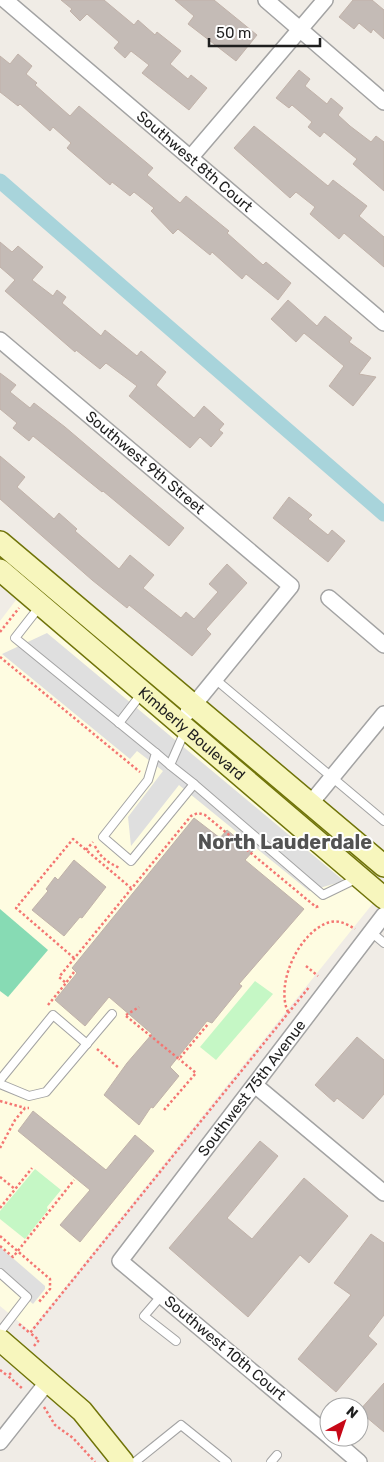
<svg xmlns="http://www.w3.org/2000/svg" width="384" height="1462" font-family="Rubik,sans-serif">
<rect width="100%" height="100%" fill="#f0ece6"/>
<path fill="#fefce1" d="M16,600l358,302 -344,429 -30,-25v-685z"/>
<g fill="#c5f7c5">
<path d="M255,981l18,13 -57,66 -16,-13z"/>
<path d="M35,1169l26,21 -14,17 1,3 -23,29 -25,-20v-8z"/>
</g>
<path fill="#87dbb4" d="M0,909l48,41 -40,47 -8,-6z"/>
<g fill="#dfdfdf">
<path d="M47,633l297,248 -35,10 -130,-106 -48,61 -3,-29 35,-46 -26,-20 -7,8 -128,-105z"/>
<path d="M0,1247l45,39v3l-12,15 -33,-29z"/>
</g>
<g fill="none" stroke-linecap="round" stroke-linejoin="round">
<path stroke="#a8d4db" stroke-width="15" d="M0,181l384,333"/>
</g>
<g fill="#c4bbb6" stroke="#c1b2a9">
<path d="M61,0h43l30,25 4,-5 17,15 2,-3 24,19 -11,13 18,15 3,-4 16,13 -18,22 -47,-37 7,-8 -18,-14 -6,7 -11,-10 5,-6 -32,-28 -7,7 -10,-10 2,-2z"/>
<path d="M175,0h39l43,35 -21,26 -48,-37 6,-8z"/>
<path d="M353,0h19l12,10v29l-11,-10 -2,4 -12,-10 -5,6 -15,-12z"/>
<path d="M18,54l14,12 -6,8 11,9 -2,2 35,31 9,-10 74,62 -6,7 33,28 6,-7 43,35 -2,2 36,32 3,-3 25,21 -13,17 -32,-26 -4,5 -30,-27 -2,3 -32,-26 -5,5 -22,-23 3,-3 -20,-16 -4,4 -18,-14 -2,3 -43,-37 4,-5 -18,-16 -3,4 -30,-27 -2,2 -18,-14v-36l10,8z"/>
<path d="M299,70l11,9 -5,7 22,18 4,-6 12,10 -5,7 12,11 21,16 5,-6 8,6v49l-31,-27 4,-5 -33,-27 -4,5 -12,-10 4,-5 -20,-17 -3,3 -13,-10z"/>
<path d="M254,126l74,60 5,-6 34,26 -8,10 25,21v30l-40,-34 -5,6 -29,-25 5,-7 -19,-15 -6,6 -56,-50z"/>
<path d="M0,242l12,10 6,-6 25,21 -11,13 21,16 4,-6 9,7 -4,6 39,33 4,-6 32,26 4,-5 25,21 -10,13 38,33 10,-12 20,18 -5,6 4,3 -12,14 -11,-10 -10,11 -61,-52 8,-10 -31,-23 -6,6 -24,-19 -1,2 -70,-61 10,-11 -15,-13z"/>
<path d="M288,300l29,26 8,-10 27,22 -3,4 22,16 -12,16 17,3 -23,29 -24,-20 15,-20 -40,-33 -8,9 -25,-23z"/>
<path d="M0,373l16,12 -6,7 20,16 4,-5 31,24 119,101 -15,18 -66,-55 -1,1 -69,-56 -4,5 -16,-13 4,-5 -17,-14z"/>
<path d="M0,456l25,21 -8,10 37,32 5,-6 18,16 -2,2 44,38 11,-14 24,20 -11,13 38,30 5,-6 8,7 24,-27 -9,-8 18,-20 20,19 -41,46 5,5 -19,22 -63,-51 -2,3 -35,-28 -92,-81z"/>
<path d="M289,497l23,18 -4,4 20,16 4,-5 13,11 -17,21 -55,-44z"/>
<path d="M194,818l26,20 7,-8 26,21 -8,9 59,49 -65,75 3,2 -30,37 -5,-2 -37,46 9,9 -26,32 -2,-1 -12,18 -35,-30 23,-32 25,-29 -43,-37 -24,29 -30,-26 22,-27 -5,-5z"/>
<path d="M74,860l32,27 -24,31 -2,-1 -16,19 -32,-26 16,-19 -2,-2 9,-12 3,3z"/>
<path d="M357,1037l27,23v34l-21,25 -26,-21 -3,4 -19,-17z"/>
<path d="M33,1111l73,59 29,-35 19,16 -74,91 -20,-17 30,-35 -72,-59z"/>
<path d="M260,1141l18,15 -51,62 25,21 52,-61 44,38 -39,47 -9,-8 -52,62 -79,-69z"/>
<path d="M371,1234l13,9v72l-16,21 9,8 -41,48 -38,-33 53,-64 -17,-12z"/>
<path d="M384,1383v49l-25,-21z"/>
</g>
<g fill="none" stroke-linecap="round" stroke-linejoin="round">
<g stroke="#a3a3a3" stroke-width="10">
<g id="lane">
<path d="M40,606l-25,32 141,115 -8,27 -45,57 28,24 63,-77 129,111 35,-17"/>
<path d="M215,679l169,142"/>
<path d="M119,723l23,-30"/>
<path d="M185,731l-15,34 24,19"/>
<path d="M156,753l14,12"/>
<path d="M371,932l13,11"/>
<path d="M0,1080l53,-65 34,29"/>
<path d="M0,1084l29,12 17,-4 66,-78"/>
<path d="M0,1273l27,24 -27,35"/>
<path d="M162,1295l-18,21 32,25"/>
<path d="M135,1462l46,-37 46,37"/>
<path d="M271,1462l6,-7"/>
</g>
</g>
<g stroke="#a3a3a3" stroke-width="18">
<g id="street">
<path id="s1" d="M5,0l379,323"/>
<path d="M266,0l118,102"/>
<path d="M191,157l134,-157"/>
<path id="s2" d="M0,340l291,246 -103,126"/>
<path d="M329,598l55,47"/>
<path d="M310,804l74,-90"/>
<path d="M256,1086l128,107"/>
<path id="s3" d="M329,1436l-209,-175 264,-346"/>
<path d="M330,1437l29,25"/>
<path d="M0,1442l49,-62"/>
</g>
</g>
<g stroke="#707409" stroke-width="24">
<g id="secondary">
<path d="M0,542l384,324"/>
<path id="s4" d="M0,570l384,328"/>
<path d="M0,1340l82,71 41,51"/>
</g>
</g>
<g stroke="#f47672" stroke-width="2.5" stroke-dasharray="2.5 2.5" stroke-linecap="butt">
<path d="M0,632l19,-24"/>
<path d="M0,657l140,115"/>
<path d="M95,846c5,11 13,17 25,22"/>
<path d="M86,850l7,-8"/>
<path d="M74,958l-58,-50 57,-69 58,49"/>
<path d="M306,966l12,10"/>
<path d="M74,972l-8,11 -7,-6 132,-161 7,-3 7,2 111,92 3,-1"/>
<path d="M48,1005l18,-22"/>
<path d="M288,1012c-13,-28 11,-81 42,-90 9,-2 17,2 25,7"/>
<path d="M126,1015l13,-8"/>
<path d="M126,1016l53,43 29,-35"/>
<path d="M97,1049l22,19"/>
<path d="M0,1101l25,7"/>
<path d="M164,1110l32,-37 -17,-14"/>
<path d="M0,1148l15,-28 10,-12h4"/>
<path d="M0,1177l15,12"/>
<path d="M0,1208l32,-40"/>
<path d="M0,1236l50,43v10l-12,14"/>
<path d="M0,1246l13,11 61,-77"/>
<path d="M19,1324l11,9"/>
<path d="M34,1346l5,-6 -9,-7 280,-347"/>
<path d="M0,1370l8,6"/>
<path d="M11,1373l-3,3 15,13"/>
<path d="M44,1407l11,18 18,13 22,24"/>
</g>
<use href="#lane" stroke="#fff" stroke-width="8"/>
<use href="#street" stroke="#fff" stroke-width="15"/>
<use href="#secondary" stroke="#f7f6bd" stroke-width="21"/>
</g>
<g text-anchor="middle" stroke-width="4" stroke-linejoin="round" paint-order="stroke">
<g font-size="15" fill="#1f1f1f" stroke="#fff">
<text dy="5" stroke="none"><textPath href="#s1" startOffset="249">Southwest 8th Court</textPath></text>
<text dy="5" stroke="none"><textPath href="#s2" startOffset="190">Southwest 9th Street</textPath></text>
<text dy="5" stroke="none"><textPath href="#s4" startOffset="252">Kimberly Boulevard</textPath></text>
<text dy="5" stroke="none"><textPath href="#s3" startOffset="490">Southwest 75th Avenue</textPath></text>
<text transform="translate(225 1348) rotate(40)" y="5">Southwest 10th Court</text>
</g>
<g font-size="20" font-weight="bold" fill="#525252" stroke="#fff">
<text x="285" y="849">North Lauderdale</text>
</g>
</g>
<g transform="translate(344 1422) rotate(40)"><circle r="24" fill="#ffffff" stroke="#a5a5a5"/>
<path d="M0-4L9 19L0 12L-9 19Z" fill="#c70817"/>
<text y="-8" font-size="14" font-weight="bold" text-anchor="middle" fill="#1f1f1f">N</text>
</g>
<path d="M209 38v8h111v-8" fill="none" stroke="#1f1f1f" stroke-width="2.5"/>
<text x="216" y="38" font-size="15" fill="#1f1f1f" stroke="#ffffff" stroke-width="4" paint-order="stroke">50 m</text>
</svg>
